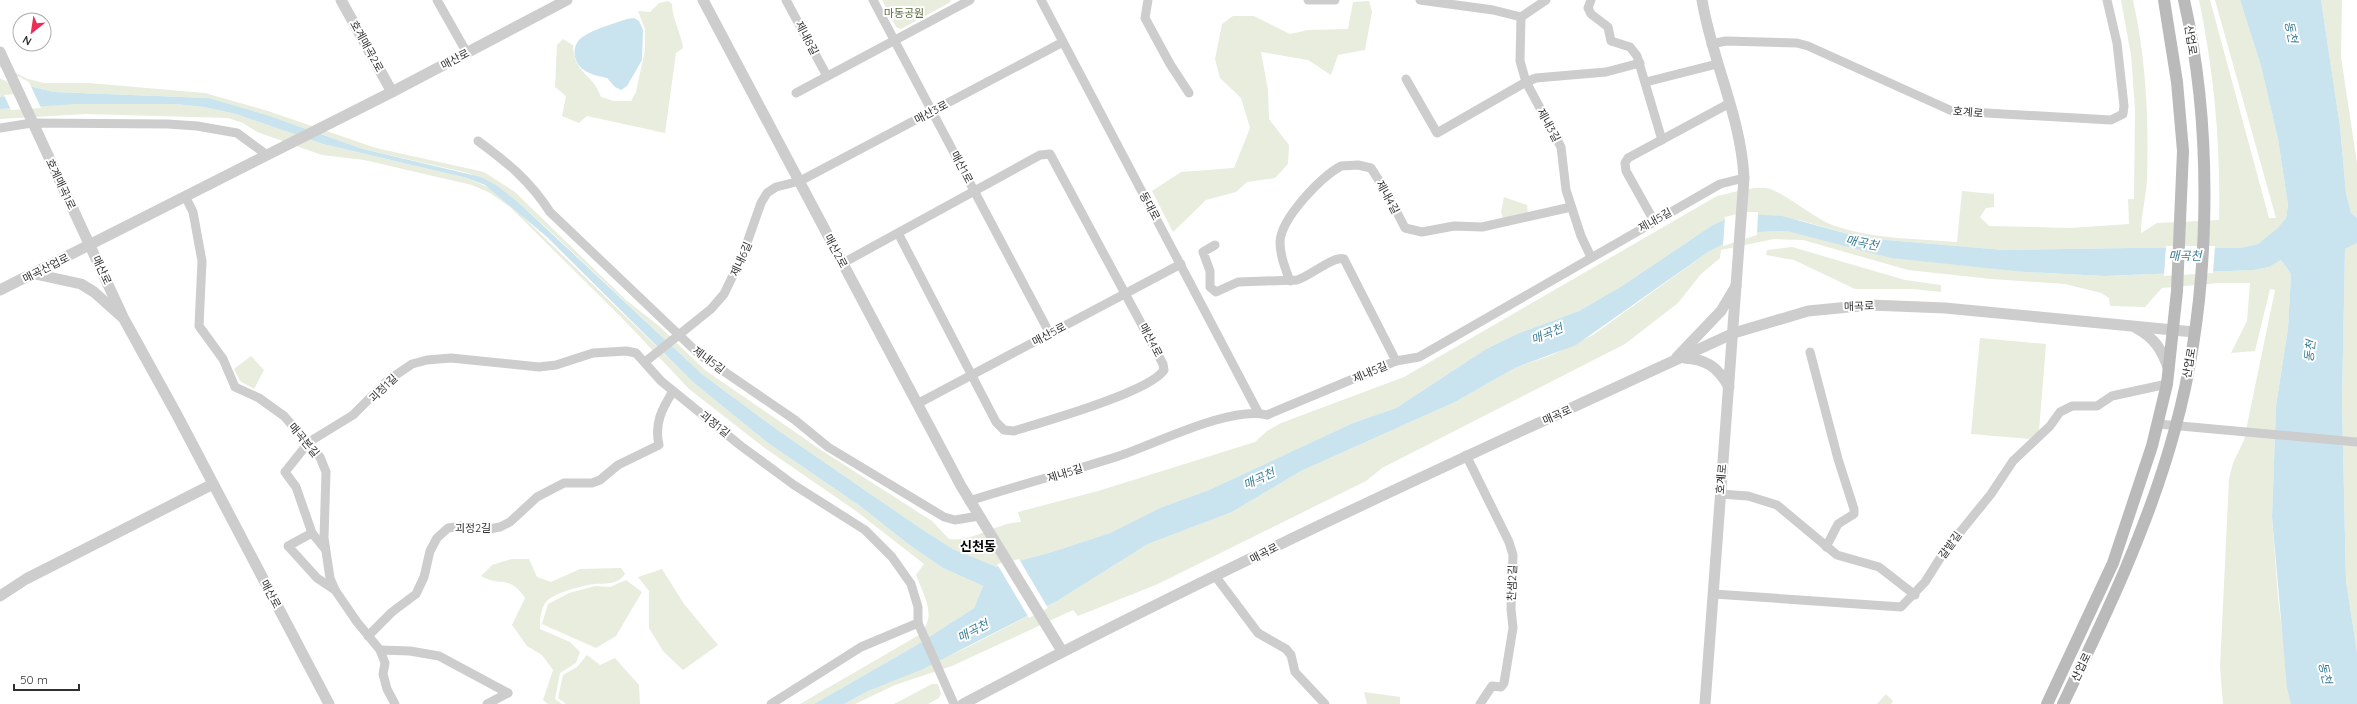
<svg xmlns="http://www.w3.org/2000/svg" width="2357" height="704" font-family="Quicksand,'Noto Sans KR',sans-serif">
<rect width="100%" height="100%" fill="#fff"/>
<g fill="#e8edde">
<path d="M882,0h69l-2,3 -48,26 -5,-2z"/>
<path d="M2121,0h12c13,59 16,119 14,179 -1,18 -6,37 -6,54l16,-10 62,-3c2,-74 -5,-148 -20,-220h11l59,218h7l-61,-218h25l21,66 17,73 10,66 -2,13 -8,11 -20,15 -18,4 -45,-1 -191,3 -141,-12 -64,-18 -69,-3 -19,9 -89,60 -43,25 -60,22 -33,16 -90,59 -43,15 -144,67 -47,17 -52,26 -58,19 -55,15 -44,-18 -33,-21 -141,-97 -77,-57 -151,-142 -32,-29 -31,-22 -20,-8 -105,-24 -96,-34 -58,-17 -155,-6 -21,-5 -33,-18v-4l28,14 16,4h45l116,10 63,18 108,37 108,24 31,20 111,108 33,26 46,44 116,80 111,71 17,18c25,3 46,-16 72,-17l-3,-10 80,-21 157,-49 12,-11 14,-8 123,-46 313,-181c14,-3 35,-10 49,-8 20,4 48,32 72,39 38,12 80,12 119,15l5,-51 32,3v13l-8,1 -6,9 9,9 81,2 59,-4 -1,-25h6l1,-90 -4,-54z"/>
<path d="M2321,0h21l-1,57 16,106v55l-6,-5 -5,-20 -6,-67z"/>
<path d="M668,1l4,3c0,15 9,29 11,44l-7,5 -11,80 -78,-17 -8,7 -17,-7 4,-20 -11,-9 2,-42 6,-6 10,6c1,30 20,28 28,52l13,4h17l5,-9 9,-42v-21l-7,-18 12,1 9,-9z"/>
<path d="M1369,1l3,11 -7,38 -27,5 -7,20 -23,-15 -47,-8 7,38 1,29 20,26 -1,19 -13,14 -28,4 -11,10 -30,8 -33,32 -21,-41 29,-19 53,-4 16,-40 -9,-30 -21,-20 -5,-19 7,-35 11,-8h21l36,18 18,-4 40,-1 5,-27z"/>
<path d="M0,75l29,17 -3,3 -26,2z"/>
<path d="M58,104h117l29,3 32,7 87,30 144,34 25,11 22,19 180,175 74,60 92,63 48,38 35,24 40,18 -9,22 -59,38 -101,58h-14l119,-69c19,-18 5,-39 -3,-60l8,-11 -68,-53 -90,-62 -77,-60 -64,-68 -115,-114 -20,-14 -18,-8 -108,-25 -42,-5 -65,-23 -14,-9 -15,-5 -142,-4 -86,5v-10z"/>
<path d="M1504,197l23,8 1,9 -25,5 -2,-7z"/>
<path d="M1787,231l238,41 79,4 150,-6 15,-3 12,-7 10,14 -3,54 -12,78 -4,111 6,81 13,106h-68l-3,-37 9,-188 4,-16 11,-23 31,-150 -5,-1 -15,62 -24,2 16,-32 3,-38h-30l-58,5 -17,19 -35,-1 -1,-8 -8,-5 -36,-9 -74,-5 -83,-9 -105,-30 -29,-1 -53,11 -1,8 -19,16 -23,29 -53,41 -243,124 -16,13 -208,103 -80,32 -5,-6 -121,56 -57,19 -40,19h-11l24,-13 96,-42 93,-48 91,-57 84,-32 69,-41 154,-69 60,-34 37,-13 41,-20 115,-83 23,-12 28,-8z"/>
<path d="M2357,243v409l-11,-71 -4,-179 3,-153z"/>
<path d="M1792,247l113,33 36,5v7l-28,-3h-58l-61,-29 -28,-5 1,-5z"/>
<path d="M1980,338l66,6 -7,87 -9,8 -59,-5z"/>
<path d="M251,356l13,14 -10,19 -14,-8 -6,-12z"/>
<path d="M512,559h17l8,18 14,5 29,-13 41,-1 4,6c-8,11 -17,9 -30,10 -11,1 -42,9 -49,18 -6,8 -6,18 -6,27l30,13 10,10 -4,11 -16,10 -5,26 7,5h-14l-5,-4 10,-30 -11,-15 -15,-9 -15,-21 13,-27c-16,-24 -26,-11 -44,-22l11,-11z"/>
<path d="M662,569l22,35 34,41 -35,25 -20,-19 -14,-23v-37l-11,-14z"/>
<path d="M626,580l16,12 -26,44 -20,12 -54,-24 6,-20 21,-11 26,-7 15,1z"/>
<path d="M587,655l13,10 15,-7 24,27 1,19h-74l-8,-6 5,-23 14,-8z"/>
<path d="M932,684h6l3,10 -2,4 -11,6h-34z"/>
<path d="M1364,692l36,5v7h-33z"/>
<path d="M1886,694l7,7 -2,3h-14z"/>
</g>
<g fill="#c9e4ee">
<path d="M2240,0h81l19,126 6,67 5,20 6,5v25l-12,6 -3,153 4,179 11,71v52h-66l-4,-16 -15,-171 4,-111 12,-78 3,-54 -10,-14 -12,7 -15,3 -150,6 -79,-4 -134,-14 -104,-27 -28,1 -28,8 -23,12 -132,93 -61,23 -60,34 -154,69 -69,41 -84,32 -91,57 -134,68 -55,22 -24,13h-30l101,-58 59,-38 9,-22 -40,-18 -35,-24 -48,-38 -92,-63 -74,-60 -147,-146 -62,-52 -18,-7 -144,-34 -87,-30 -32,-7 -29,-3h-99l-76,5v-12l26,-2 3,-3 -21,-18 25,13 21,5 155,6 58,17 96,34 118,28 15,8 23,18 183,171 77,57 141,97 33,21 44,18 55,-15 58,-19 52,-26 47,-17 144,-67 43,-15 90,-59 33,-16 60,-22 43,-25 89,-60 19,-9 16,-3 36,2 81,22 141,12 191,-3 45,1 18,-4 20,-16 8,-10 2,-13 -10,-66 -17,-73z"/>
<path d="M634,18l5,3 4,9 -1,30 -15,26 -6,4 -6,-3 -8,-9c-8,-2 -16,-3 -23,-8 -12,-8 -13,-27 0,-34 12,-8 29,-12 43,-17z"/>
</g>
<g fill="#fff">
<path d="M0,67l29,15 12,26 -30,2 -7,-15 22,-2 -26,-15z"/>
<path d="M1745,212h13l-1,23 -34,11 2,-29z"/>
<path d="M2166,246h49l-2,27 -49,3z"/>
<path d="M1019,559l29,49 -19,10 -32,-54z"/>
</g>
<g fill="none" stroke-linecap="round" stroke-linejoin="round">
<g stroke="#cdcdcd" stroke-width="9">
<path d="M437,0l30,53"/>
<path d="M786,0l41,76"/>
<path d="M873,0l177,334"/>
<path d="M1041,0l217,412"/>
<path d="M1148,0l-3,18 25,46 19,29"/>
<path d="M1308,0h27"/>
<path d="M1420,0l73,10 28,7 25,-17"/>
<path d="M1591,0l-3,8 3,6 17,13 3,14 19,6 7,9 25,84"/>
<path d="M1521,17l-1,44 6,21 35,65 5,43 15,46 10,21"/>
<path d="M1711,44l15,-3 71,2 11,3 144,65 159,9 12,-6 1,-8 -7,-63 -10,-43"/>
<path d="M1406,79l31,54 89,-51 10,-4 70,-6 34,-9"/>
<path d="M1646,82l71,-18"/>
<path d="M796,93l174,-93"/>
<path d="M0,128l32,-5 136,1 29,2 40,7 30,22"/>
<path d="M478,141c30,22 52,40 72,71l150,143 95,65 33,27 116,70 11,3 24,-4"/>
<path d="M185,196l8,16 9,49 -3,65 24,33 12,28 24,11 25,18 36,41 6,15 -2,66 6,40 5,12 22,32 23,28 5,13 -2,11 4,15 8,15"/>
<path d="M1654,221l-28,-50 -1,-8 3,-5 102,-55"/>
<path d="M1215,245l-12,7 7,19v16l6,5 22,-10 59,-2c12,-3 37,-25 47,-21l52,102"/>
<path d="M843,263l197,-108 10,-1 113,210 1,6c-14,22 -121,52 -150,61l-10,-1 -8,-8 -98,-189"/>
<path d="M1290,281c-5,-13 -10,-26 -10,-39 1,-24 41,-65 61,-76l17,-1 13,3 16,25 18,35 17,4 32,-6 28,1 89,-20"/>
<path d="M1810,352l28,107 16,50v5l-16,10 -12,23"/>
<path d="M645,362l66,-53 13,-15 18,-37 19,-54 6,-10 9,-6 24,-6 263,-139"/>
<path d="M917,404l264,-140"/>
<path d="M2158,424l199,18"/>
<path d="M1466,455l43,87 4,13 -2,54 2,19 -9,55 -3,4 -9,-1 -12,18"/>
<path d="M1720,494l28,2 29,9 60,50 42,12 36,28"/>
<path d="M969,501c50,-16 100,-29 150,-45 36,-12 113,-51 148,-41l129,-54 23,-4 301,-173 24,-6"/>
<path d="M312,533l-24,13 29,32 18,12"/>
<path d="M325,549l-13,-16 -16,-46 -11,-15 24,-30 44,-27 34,-34 25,-17 15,-4 24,-2 88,9 17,-2 37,-12 33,-2 10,2 25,28 80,65 53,39 71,45 27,27 19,27 7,23v16l-57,24 -90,57"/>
<path d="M1216,577l42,56 28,16 5,6 4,17 30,32"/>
<path d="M1714,594l187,13 24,-25 19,-30 47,-58 22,-33 37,-35 10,-14 12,-6h25l15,-10 55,-12"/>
<path d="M918,623l36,81"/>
<path d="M368,636l24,-24 24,-18 8,-17 6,-26 7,-13 11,-10 14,-2 27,3 11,-2 10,-5 27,-25 27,-14h28l8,-3 18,-15 41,-20c-5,-22 3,-36 14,-54"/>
<path d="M380,650l30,1 29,5 69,37"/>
<path d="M487,704l21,-11"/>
</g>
<g stroke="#cdcdcd" stroke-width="11">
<path d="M341,0l51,92"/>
<path d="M703,0l258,486 101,165"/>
<path d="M1702,0c10,61 39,116 42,178l-39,526"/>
<path d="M0,52l124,267 53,96 152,289"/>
<path d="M35,274l46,10 13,8 28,25"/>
<path d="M0,290l392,-198 175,-92"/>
<path d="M2136,328c19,10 26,22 33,42"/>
<path d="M1677,357l44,-46 15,-25"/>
<path d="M1684,358c22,1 34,9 45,29"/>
<path d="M0,596l26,-17 187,-95"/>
<path d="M963,704c252,-134 512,-252 771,-371l74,-22 62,-6 75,3 249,24"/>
</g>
<g stroke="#bababa" stroke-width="12">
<path d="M2047,704l66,-141 39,-117 15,-62 10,-93 6,-140 -6,-69 -13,-82"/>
<path d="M2063,704c43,-89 86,-179 112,-275 36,-131 39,-297 9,-429"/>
</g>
</g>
<g text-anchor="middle" stroke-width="4" stroke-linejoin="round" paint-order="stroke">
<g font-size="11" fill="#5a6e3b" stroke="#fff">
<text x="904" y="17">마동공원</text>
</g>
<g font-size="11" fill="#303030" stroke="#fff">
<text transform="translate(807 38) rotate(62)" y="4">제내8길</text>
<text transform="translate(2191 40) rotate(81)" y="4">산업로</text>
<text transform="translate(367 46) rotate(61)" y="4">호계매곡2로</text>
<text transform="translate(455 59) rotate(-28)" y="4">매산로</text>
<text transform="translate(931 112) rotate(-28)" y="4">매산3로</text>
<text transform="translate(1968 112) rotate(5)" y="4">호계로</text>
<text transform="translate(1549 125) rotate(61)" y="4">제내3길</text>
<text transform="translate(962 167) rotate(62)" y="4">매산1로</text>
<text transform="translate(61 184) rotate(65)" y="4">호계매곡1로</text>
<text transform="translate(1388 197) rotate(61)" y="4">제내4길</text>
<text transform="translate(1150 206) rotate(62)" y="4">동대로</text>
<text transform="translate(1655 220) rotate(-29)" y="4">제내5길</text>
<text transform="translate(836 251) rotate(62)" y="4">매산2로</text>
<text transform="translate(741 259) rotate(-66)" y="4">제내6길</text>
<text transform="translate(46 268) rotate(-27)" y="4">매곡산업로</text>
<text transform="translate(102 270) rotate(65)" y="4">매산로</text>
<text transform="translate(1859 306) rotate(-2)" y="4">매곡로</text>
<text transform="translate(1049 334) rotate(-28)" y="4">매산5로</text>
<text transform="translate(1151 340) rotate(62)" y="4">매산4로</text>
<text transform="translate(709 360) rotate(37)" y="4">제내5길</text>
<text transform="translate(2189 363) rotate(-80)" y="4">산업로</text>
<text transform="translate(1370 372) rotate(-23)" y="4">제내5길</text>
<text transform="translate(383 388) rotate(-44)" y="4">괴정1길</text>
<text transform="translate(1557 415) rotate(-24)" y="4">매곡로</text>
<text transform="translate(715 424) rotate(39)" y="4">괴정1길</text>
<text transform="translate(304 440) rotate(50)" y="4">매곡본길</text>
<text transform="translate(1065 473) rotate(-17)" y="4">제내5길</text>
<text transform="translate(1721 479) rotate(-85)" y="4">호계로</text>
<text x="473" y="532">괴정2길</text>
<text transform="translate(1950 545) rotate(-54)" y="4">갈밭길</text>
<text transform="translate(1264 553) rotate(-27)" y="4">매곡로</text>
<text transform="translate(1512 583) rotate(-88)" y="4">찬샘2길</text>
<text transform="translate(271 594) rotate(62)" y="4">매산로</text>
<text transform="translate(2081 667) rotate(-64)" y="4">산업로</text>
</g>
<g font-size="12" font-style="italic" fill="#3b7e95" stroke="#fff">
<text transform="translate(2291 32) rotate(78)" y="4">동천</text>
<text transform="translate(1862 243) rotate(11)" y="4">매곡천</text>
<text x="2185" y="260">매곡천</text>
<text transform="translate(1547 334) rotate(-23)" y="4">매곡천</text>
<text transform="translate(2310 351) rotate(-84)" y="4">동천</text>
<text transform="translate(1259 479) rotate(-25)" y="4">매곡천</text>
<text transform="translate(973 631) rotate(-28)" y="4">매곡천</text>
<text transform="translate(2325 673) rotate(76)" y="4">동천</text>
</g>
<g font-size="13" font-weight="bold" fill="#000" stroke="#fff">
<text x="978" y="551">신천동</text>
</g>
</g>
<g transform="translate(32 32) rotate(210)"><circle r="19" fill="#ffffff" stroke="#acacac"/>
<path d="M0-3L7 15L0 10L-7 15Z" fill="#eb2e55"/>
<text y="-6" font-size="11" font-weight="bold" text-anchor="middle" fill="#303030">N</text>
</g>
<path d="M14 684v6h65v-6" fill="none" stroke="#303030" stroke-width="2"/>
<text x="20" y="684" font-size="12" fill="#303030" stroke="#ffffff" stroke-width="3" paint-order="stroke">50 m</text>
</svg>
